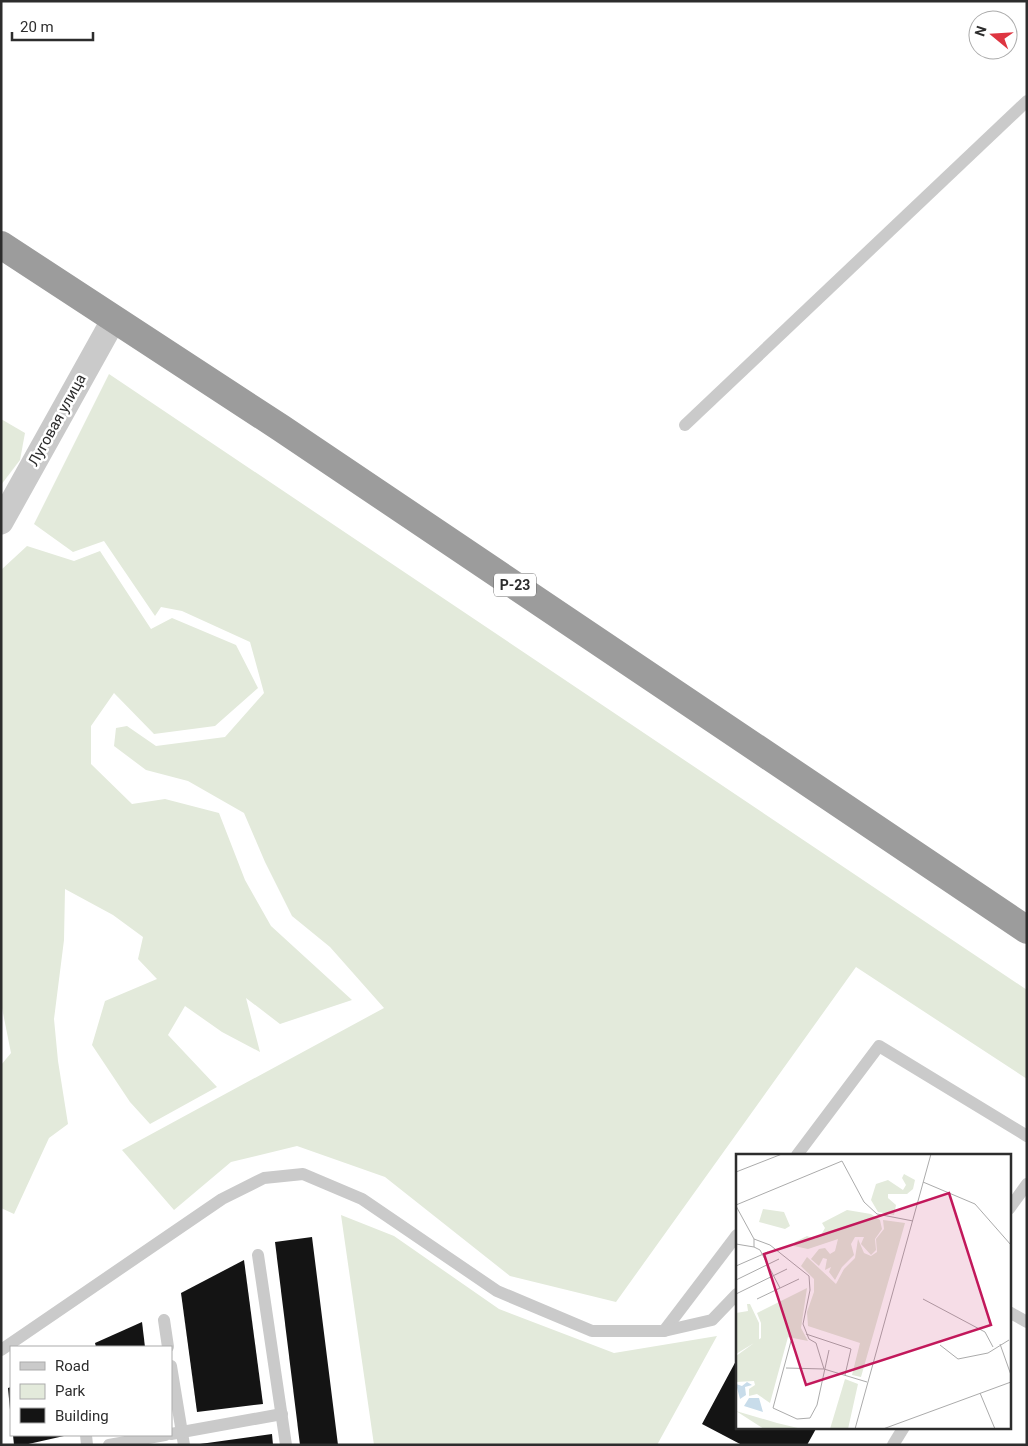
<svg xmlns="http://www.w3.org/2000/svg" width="1028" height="1446" font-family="Roboto,sans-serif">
<rect width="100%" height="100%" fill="#fff"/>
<g fill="#e3eadb">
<path d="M109,374l918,616v89l-171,-112 -240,335 -106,-26 -125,-99 -88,-31 -66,16 -57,48 -52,-60 262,-142 -54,-61 -38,-31 -27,-54 -21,-49 -56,-32 -42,-11 -32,-24 2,-18 11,-2 29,20 69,-9 39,-44 -14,-51 -68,-31 -21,-4 -6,9 -51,-75 -31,11 -39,-28z"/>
<path d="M1,419l24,14 -5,27 -19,25z"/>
<path d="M27,546l47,15 26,-10 51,78 21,-11 64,27 22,43 -43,38 -61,8 -40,-41 -23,33v38l41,40 33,-5 54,14 26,67 26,46 81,74 -72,24 -34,-26 14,54 -38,-20 -37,-26 -17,29 49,52 -67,37 -20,-22 -38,-57 13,-44 52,-22 -19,-20 5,-22 -30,-22 -48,-26 -1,51 -10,79 4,42 10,63 -19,14 -35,76 -13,-6v-143l10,-12 -10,-50v-433z"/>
<path d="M341,1215l53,21 105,73 115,44 103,-17 -60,109h-283z"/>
</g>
<g fill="#141414">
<path d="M312,1237l26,208h-38l-25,-203z"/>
<path d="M244,1260l19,144 -66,8 -16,-119z"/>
<path d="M142,1322l3,25h-49l-1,-4z"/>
<path d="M737,1359v68h80l-10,18h-65l-40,-21z"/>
<path d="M11,1387v23h-1l-2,-22z"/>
<path d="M272,1434l1,11h-73v-1z"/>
<path d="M13,1435h51v1l-40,9h-10z"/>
</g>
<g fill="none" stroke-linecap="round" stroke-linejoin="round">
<g stroke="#cacaca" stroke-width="12">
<path d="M685,425l342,-324"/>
<path d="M797,1155l82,-109 148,90"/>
<path d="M1009,1209l18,-25"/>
<path d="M258,1255l28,190"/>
<path d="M1009,1312l18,10"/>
<path d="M164,1320l4,27"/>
<path d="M664,1331l73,-96"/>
<path d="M1,1350l221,-151 42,-21 39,-4 59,25 135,92 95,40h72l48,-11 25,-26"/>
<path d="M171,1366l13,79"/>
<path d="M171,1434l111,-20"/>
<path d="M86,1435l1,10"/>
<path d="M109,1445l56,-10"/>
<path d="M893,1445l11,-18"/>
</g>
<path stroke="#cacaca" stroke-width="25" d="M1,522l113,-203"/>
<path stroke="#9c9c9c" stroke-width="28" d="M1,245l280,183 746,502"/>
</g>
<g text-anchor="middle" stroke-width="5" stroke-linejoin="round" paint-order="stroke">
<rect fill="#fff" stroke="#6c6c6c" stroke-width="1" x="494" y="573.5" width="42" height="23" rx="4"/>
<g font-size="14" font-weight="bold" fill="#2d2d2d">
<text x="515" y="590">Р-23</text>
</g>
<g font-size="15" fill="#2d2d2d" stroke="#fff">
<text transform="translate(57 420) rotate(-61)" y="5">Луговая улица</text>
</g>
</g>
<g transform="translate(736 1154)">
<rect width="275" height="275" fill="#fff"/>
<path d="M168,20l11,6 -2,9 -6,5h-19v4l8,7 -2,10 -16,-3 -7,-12 5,-16 12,-4 15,10 3,-5 -4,-7zM27,55l21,3 6,14 -5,3 -26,-7zM111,56l24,4 9,6 2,9 -7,10 1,11 -5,5 -10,-11 3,-7h-9l-4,7 3,11 -12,12 -7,13 -6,-8 2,-5 -6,3 2,-11 -4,-1 -4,8 -8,-7 8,-10 6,-1 5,6 5,-3 3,-12 -30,10 -14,-3 1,-4 12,-6 8,3 6,-4 4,-7 -3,-5zM147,66l22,3 -44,154 -9,-2 8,-32 -52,-17 -1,-14 7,-20v-13l-13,-13 6,-9 29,27 8,-15 11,-11 3,-19 6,14 7,3 6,-4 -1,-13 8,-10zM71,134l-6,40 7,13 -20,-4 -18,66 -13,-9 -8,2v-7l6,-4 -1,-4 -18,1v-26l25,-18v-15l-4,-10zM11,150h3l9,19v17l-23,14v-41l12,-2zM109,225l13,5 -10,45h-18zM0,257l41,12 25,6h-38z" fill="#e3eadb"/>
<path d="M11,228l5,3 -7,2 1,8 -6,4 -4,-15 6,2zM13,244h10l4,14 -19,-6z" fill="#c8dcea"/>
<path fill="none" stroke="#ababab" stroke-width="1" d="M0,18l46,-18M187,28l52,22 36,41M0,51l106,-44 22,41 13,12 36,7M0,52l18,33 16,6 39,31 1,14 -7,34 6,15 7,4 8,26 43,13M0,90l18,3v-8M18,93l6,3 20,38M0,112l32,-14M0,126l43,-21M0,140l51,-25M21,145l42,-20M187,145l62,33 8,15M70,180l45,15 -6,26M55,187l-18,67 24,11 13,-1 7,-13 12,-55M264,190l11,31M204,191l18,14 30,-6 21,-13M50,214l38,1M244,239l15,36M119,275l76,-275M147,275l128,-47"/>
<path fill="#c2185b" fill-opacity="0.15" stroke="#c2185b" stroke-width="2.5" d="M213,39l42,132 -185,60 -42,-131z"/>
<rect width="275" height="275" fill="none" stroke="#2d2d2d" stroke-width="2.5"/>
</g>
<rect width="1028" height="1446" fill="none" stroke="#2d2d2d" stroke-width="5"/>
<rect x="10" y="1346" width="162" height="90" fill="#ffffff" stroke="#ababab"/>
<rect x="20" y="1362" width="25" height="8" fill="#cacaca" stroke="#ababab"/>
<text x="55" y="1371" font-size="15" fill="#2d2d2d">Road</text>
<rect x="20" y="1384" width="25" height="15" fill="#e3eadb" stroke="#ababab"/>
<text x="55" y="1396" font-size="15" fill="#2d2d2d">Park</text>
<rect x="20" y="1408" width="25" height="15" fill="#141414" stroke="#ababab"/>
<text x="55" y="1421" font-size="15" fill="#2d2d2d">Building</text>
<g transform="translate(993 35) rotate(288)"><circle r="24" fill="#ffffff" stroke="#ababab"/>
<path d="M0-4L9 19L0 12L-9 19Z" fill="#de3541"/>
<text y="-8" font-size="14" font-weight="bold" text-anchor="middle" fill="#2d2d2d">N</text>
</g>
<path d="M12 32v8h81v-8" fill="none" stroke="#2d2d2d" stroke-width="2.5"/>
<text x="20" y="32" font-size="15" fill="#2d2d2d" stroke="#ffffff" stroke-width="4" paint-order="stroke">20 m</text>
</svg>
